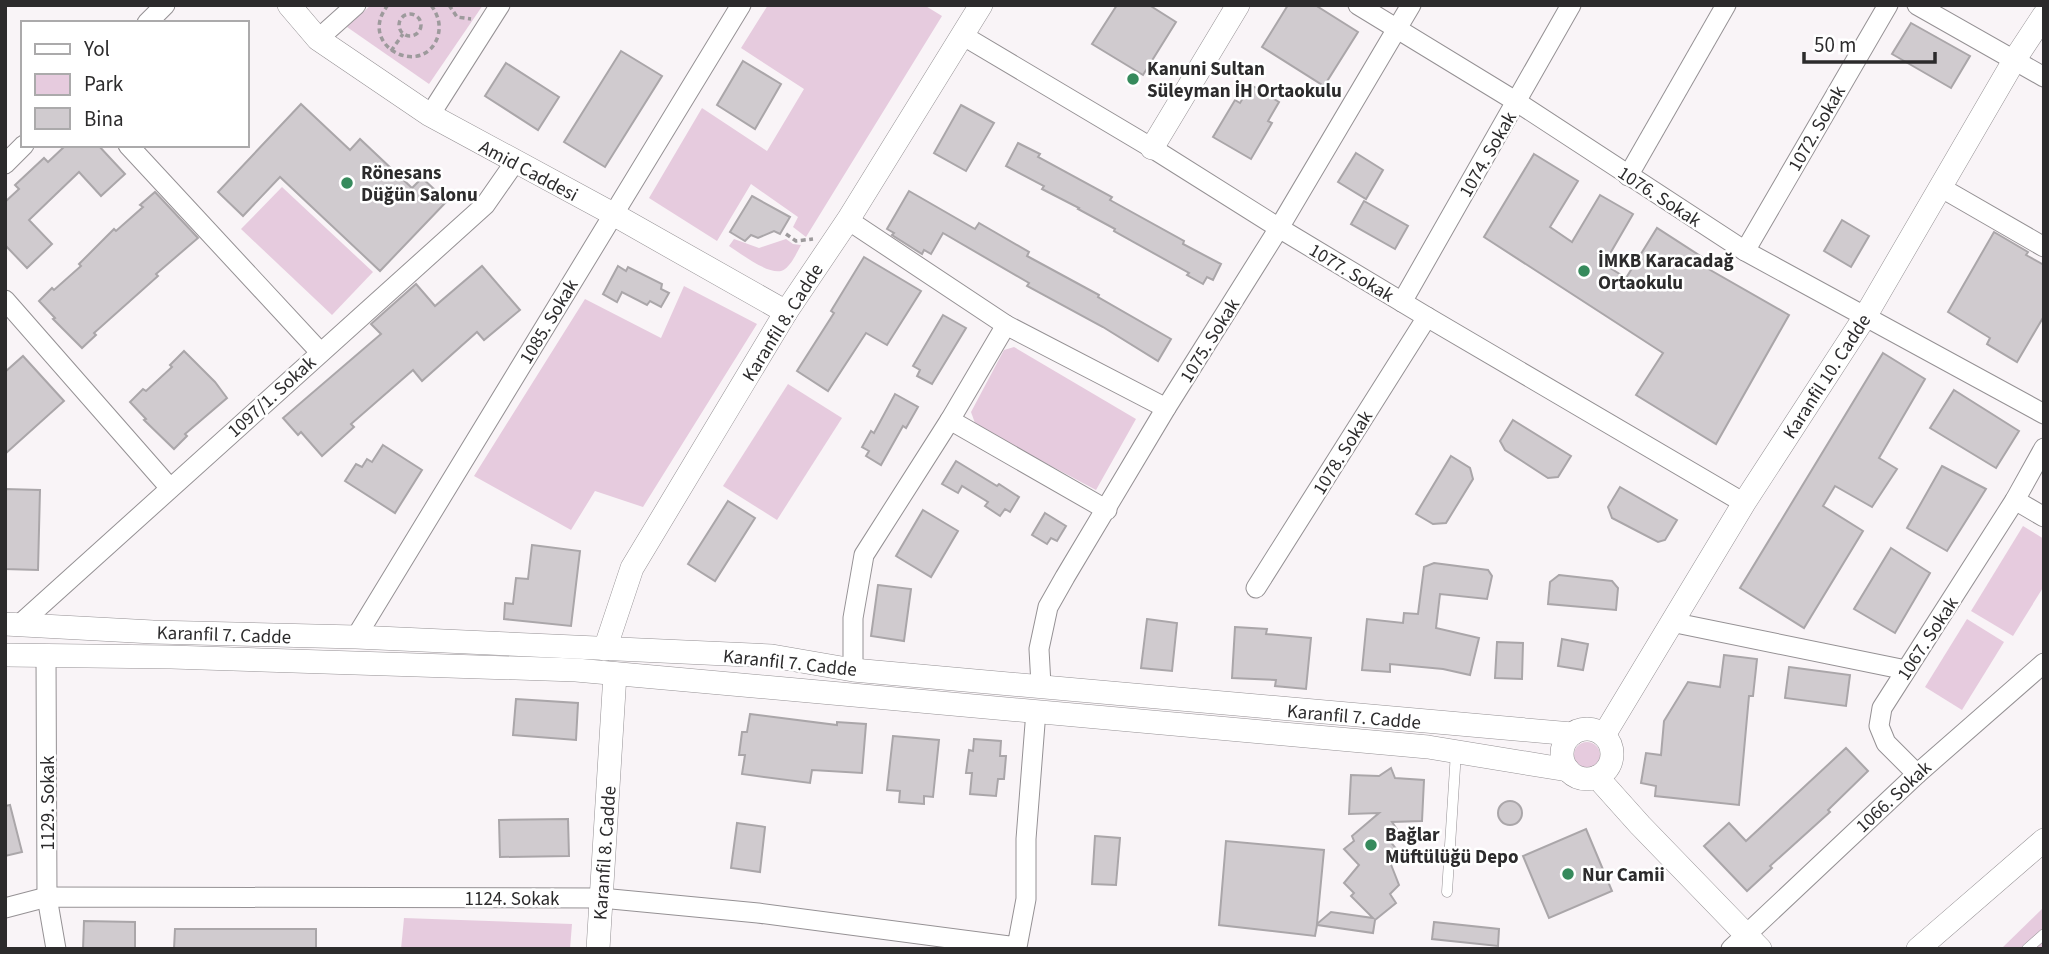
<svg xmlns="http://www.w3.org/2000/svg" width="2049" height="954" font-family="'Source Sans 3',sans-serif">
<rect width="100%" height="100%" fill="#f9f4f7"/>
<g fill="#e6cbde">
<path d="M371,5h112l-54,79 -82,-57z"/>
<path d="M768,5h156l18,11 -136,221 -13,-10 5,-10 -47,-33 -34,57 -68,-43 53,-90 65,43 37,-62 -63,-41z"/>
<path d="M282,187l91,85 -41,43 -91,-86z"/>
<path d="M734,239l25,9 27,-9 7,5 8,1c-4,7 -9,19 -16,24 -12,10 -45,-16 -56,-23z"/>
<path d="M684,286l73,38 -114,183 -48,-16 -24,39 -97,-54 111,-177 76,39z"/>
<path d="M1014,347l122,72 -40,71 -120,-64 -5,-14 33,-62z"/>
<path d="M788,384l54,34 -65,102 -54,-34z"/>
<path d="M2023,526l21,13v47l-31,50 -42,-25z"/>
<path d="M1967,619l37,23 -42,68 -37,-23z"/>
<circle cx="1587" cy="755" r="13"/>
<path d="M2044,907v42h-43z"/>
<path d="M404,918l168,6 -2,25h-169z"/>
</g>
<g fill="#d0cbcf" stroke="#aaa6a9" stroke-width="2">
<path d="M1117,5h32l27,17 -33,53 -51,-31z"/>
<path d="M1288,5h27l43,27 -34,54 -62,-39z"/>
<path d="M1911,23l59,33 -19,32 -59,-34z"/>
<path d="M621,51l41,25 -57,91 -41,-25z"/>
<path d="M743,61l38,23 -26,45 -38,-24z"/>
<path d="M506,63l53,34 -21,33 -53,-34z"/>
<path d="M1251,85l28,17 -11,19 4,2 -21,36 -38,-22 22,-37 5,3z"/>
<path d="M301,104l49,46 10,-11 52,49 10,-10 25,23 -67,70 -100,-94 -37,39 -25,-24z"/>
<path d="M961,105l33,18 -28,48 -32,-18z"/>
<path d="M1018,143l22,11 -2,3 74,40 -2,3 74,41 -1,3 38,20 -8,16 -6,-3 -4,7 -16,-9 2,-2 -75,-42 1,-2 -37,-20 1,-1 -37,-19 2,-3 -38,-20z"/>
<path d="M66,145h32l27,29 -24,22 -22,-24 -50,48 23,24 -25,24 -22,-23v-43l14,-13 -4,-4 29,-27 4,4z"/>
<path d="M1356,153l27,17 -17,29 -28,-17z"/>
<path d="M1534,154l44,27 -28,46 22,15 28,-47 33,19 -29,50 22,14 31,-50 45,29 -4,6 91,52 -73,129 -80,-49 27,-42 -179,-116z"/>
<path d="M909,191l66,38 4,-6 50,29 -2,4 72,39 -1,2 73,42 -13,22 -55,-34 -76,-41 2,-3 -86,-50 -12,21 -7,-4 -2,4 -30,-19 2,-2 -7,-4z"/>
<path d="M155,192l43,46 -42,36 2,2 -64,57 2,2 -14,13 -29,-29 2,-1 -16,-17 13,-13 2,2 27,-24 -2,-2 35,-35 2,2 27,-24 -3,-2z"/>
<path d="M752,196l38,21 -10,17 -6,-3 -16,7 -7,-3 -6,6 -15,-9z"/>
<path d="M1364,201l44,25 -13,23 -44,-25z"/>
<path d="M1842,220l27,16 -18,31 -27,-16z"/>
<path d="M1994,232l34,20 -2,3 18,10v51l-27,46 -30,-18 3,-6 -42,-26z"/>
<path d="M864,257l57,34 -34,54 -21,-12 -38,58 -31,-20 37,-58 -3,-2z"/>
<path d="M482,266l38,44 -36,30 -7,-8 -55,49 -9,-11 -62,54 3,3 -32,29 -21,-24 -3,3 -15,-17 98,-84 -10,-10 45,-40 19,22z"/>
<path d="M618,266l8,5 2,-4 34,17 -1,5 8,4 -8,14 -11,-6 -3,4 -25,-13 -5,10 -14,-8z"/>
<path d="M943,315l23,13 -34,56 -15,-8 3,-6 -7,-4z"/>
<path d="M184,351l31,31 12,16 -42,36 2,2 -13,13 -30,-29 2,-1 -16,-17 13,-13 3,2 26,-24 -2,-2z"/>
<path d="M1883,353l42,26 -46,79 18,11 -25,38 -37,-21 -12,20 40,25 -59,97 -64,-40z"/>
<path d="M23,356l41,45 -59,53v-82z"/>
<path d="M1954,390l65,41 -23,37 -66,-40z"/>
<path d="M895,394l23,13 -12,21 -3,-2 -22,39 -15,-9 3,-5 -7,-4 9,-16 3,2z"/>
<path d="M1513,420l58,36 -13,21 -10,1 -43,-28 -5,-9z"/>
<path d="M383,445l39,25 -27,43 -50,-32 11,-17 6,3 5,-8 5,3z"/>
<path d="M1451,456l19,12 3,11 -27,44 -13,1 -17,-10z"/>
<path d="M956,461l41,25 2,-2 20,13 -9,15 -5,-3 -5,7 -15,-10 3,-4 -26,-16 -4,7 -16,-9z"/>
<path d="M1942,466l44,23 -39,62 -40,-23z"/>
<path d="M1620,487l57,33 -12,20 -7,2 -46,-24 -4,-11z"/>
<path d="M5,489l35,1 -2,80 -33,-1z"/>
<path d="M728,501l27,17 -40,63 -27,-17z"/>
<path d="M923,510l35,21 -27,46 -35,-21z"/>
<path d="M1045,513l21,13 -9,15 -6,-3 -4,6 -15,-9z"/>
<path d="M532,545l48,6 -9,75 -67,-7 1,-16 8,1 3,-26 12,1z"/>
<path d="M1891,548l39,25 -35,60 -41,-24z"/>
<path d="M1434,563l54,7 4,6 -5,23 -47,-5 -4,34 43,10 -9,37 -27,-6 -53,-5v8l-28,-2 5,-51 36,4 1,-10 14,1 6,-47z"/>
<path d="M1559,575l53,6 6,7 -2,22 -68,-6 2,-22z"/>
<path d="M878,585l33,4 -7,52 -33,-5z"/>
<path d="M1147,619l30,4 -5,48 -31,-3z"/>
<path d="M1235,627l32,2 -1,5 45,4 -5,51 -31,-3 1,-6 -44,-2z"/>
<path d="M1562,639l26,5 -5,26 -25,-4z"/>
<path d="M1497,642l26,1 -1,36 -27,-1z"/>
<path d="M1724,655l33,4 -4,37h-4l-10,109 -84,-9 1,-10 -15,-3 5,-30 15,2 3,-34 24,-39 32,5z"/>
<path d="M1789,667l61,8 -4,31 -61,-8z"/>
<path d="M516,699l62,4 -2,37 -63,-5z"/>
<path d="M750,714l87,11v-3l29,2 -4,49 -50,-3 -2,13 -68,-9 3,-19h-6l3,-23h5z"/>
<path d="M893,736l46,4 -6,57 -9,-1v8l-25,-2 1,-11 -13,-1z"/>
<path d="M974,739l27,2 -1,15h6l-2,23h-6l-2,17 -26,-2 2,-21h-6l3,-23 4,1z"/>
<path d="M1846,748l22,23 -40,39 2,2 -60,54 2,2 -25,23 -43,-45 25,-23 17,18z"/>
<path d="M1391,768l4,10 29,2 -2,41 -30,1 9,13 -11,6 11,14 -11,7 9,23 -9,9 6,9 -21,17 -2,13 -56,-8 -2,11 -96,-11 7,-84 98,9 -7,74 14,-12 42,6 -22,-22 3,-3 -10,-10 15,-18 -15,-16 10,-8 -2,-5 27,-23 -30,1 2,-39 28,1z"/>
<circle cx="1510" cy="813" r="12"/>
<path d="M10,805l12,47 -17,4v-50z"/>
<path d="M568,819l1,37 -69,1 -1,-37z"/>
<path d="M737,823l28,4 -5,45 -29,-4z"/>
<path d="M1586,829l26,62 -63,27 -26,-62z"/>
<path d="M1095,836l25,2 -4,47 -24,-1z"/>
<path d="M84,921l51,1v27h-52z"/>
<path d="M1434,922l65,7 -1,17 -66,-7z"/>
<path d="M175,929h141v20h-142z"/>
</g>
<g fill="none" stroke-linecap="round" stroke-linejoin="round">
<g stroke="#959194" stroke-width="11">
<g id="service">
<path d="M1447,892l9,-140"/>
<path d="M2027,949l17,-15"/>
</g>
</g>
<g stroke="#959194" stroke-width="21">
<g id="minor">
<path d="M1358,5l159,97 228,149 299,163"/>
<path d="M1917,5l127,72"/>
<path d="M147,23l18,-18"/>
<path d="M962,35l190,113 127,80 148,89 317,186"/>
<path d="M318,39l38,-34"/>
<path d="M430,115l70,-110"/>
<path d="M128,145l192,207"/>
<path d="M5,164l19,-19"/>
<path d="M1628,176l98,-171"/>
<path d="M1940,187l104,60"/>
<path d="M848,220l158,105 160,83"/>
<path d="M1745,251l143,-246"/>
<path d="M5,300l165,188"/>
<path d="M1402,302l169,-297"/>
<path d="M950,420l157,90"/>
<path d="M2015,500l29,17"/>
<path d="M1256,588l171,-271"/>
<path d="M1671,622l235,48"/>
<path d="M20,624l465,-419 30,-43"/>
<path d="M356,637l385,-632"/>
<path d="M46,656l1,241 9,52"/>
<path d="M853,670v-52l11,-63 86,-135 56,-95"/>
<path d="M1041,685l-2,-36 9,-42 17,-30 101,-169 113,-180 132,-223"/>
<path d="M1917,774l-31,-31 -7,-17 3,-18 133,-208 29,-52"/>
<path d="M5,908l42,-11 554,1 157,15 259,34 9,-48v-60l10,-128"/>
<path d="M1731,949l186,-175 127,-111"/>
</g>
</g>
<g stroke="#959194" stroke-width="24">
<g id="tertiary">
<path d="M289,5l29,34 112,76 183,99 173,98"/>
<path d="M1152,148l86,-143"/>
<path d="M5,624l148,8 203,5 416,19 81,14 719,64"/>
<path d="M605,649l27,-81 154,-256 62,-92 133,-215"/>
<path d="M5,655l166,2 405,13 852,77 140,23"/>
<circle cx="1587" cy="754" r="25"/>
<path d="M1604,735l140,-232 122,-188 149,-256 29,-44"/>
<path d="M1597,777l43,48 120,124"/>
<path d="M598,949l17,-275"/>
<path d="M1918,949l126,-109"/>
</g>
</g>
<g stroke="#9d9a9c" stroke-width="3.5" stroke-dasharray="5 3.5" stroke-linecap="butt">
<path d="M388,5c-33,41 36,75 50,31 3,-12 0,-21 -7,-31"/>
<path d="M449,5l8,12 14,2"/>
<circle cx="410" cy="25" r="11"/>
<path d="M391,51l12,-17"/>
<path d="M786,234l10,7 17,-2"/>
</g>
<use href="#service" stroke="#fff" stroke-width="10"/>
<use href="#minor" stroke="#fff" stroke-width="19"/>
<use href="#tertiary" stroke="#fff" stroke-width="23"/>
</g>
<g fill="#368a5c" stroke="#fff" stroke-width="2.5">
<circle cx="1133" cy="79" r="7"/>
<circle cx="347" cy="183" r="7"/>
<circle cx="1584" cy="271" r="7"/>
<circle cx="1371" cy="845" r="7"/>
<circle cx="1568" cy="874" r="7"/>
</g>
<g text-anchor="middle" stroke-width="5" stroke-linejoin="round" paint-order="stroke">
<g font-size="19" font-weight="bold" fill="#2c2b2c" stroke="#fff" text-anchor="start">
<text x="1147" y="75">Kanuni Sultan<tspan x="1147" dy="22">Süleyman İH Ortaokulu</tspan></text>
<text x="361" y="179">Rönesans<tspan x="361" dy="22">Düğün Salonu</tspan></text>
<text x="1598" y="267">İMKB Karacadağ<tspan x="1598" dy="22">Ortaokulu</tspan></text>
<text x="1385" y="841">Bağlar<tspan x="1385" dy="22">Müftülüğü Depo</tspan></text>
<text x="1582" y="881">Nur Camii</text>
</g>
<g font-size="19" fill="#2c2b2c" stroke="#fff">
<text transform="translate(1816 128) rotate(-60)" y="7">1072. Sokak</text>
<text transform="translate(1487 154) rotate(-60)" y="7">1074. Sokak</text>
<text transform="translate(529 170) rotate(28)" y="7">Amid Caddesi</text>
<text transform="translate(1660 196) rotate(33)" y="7">1076. Sokak</text>
<text transform="translate(1352 272) rotate(31)" y="7">1077. Sokak</text>
<text transform="translate(548 321) rotate(-59)" y="7">1085. Sokak</text>
<text transform="translate(782 322) rotate(-58)" y="7">Karanfil 8. Cadde</text>
<text transform="translate(1209 340) rotate(-58)" y="7">1075. Sokak</text>
<text transform="translate(1826 376) rotate(-57)" y="7">Karanfil 10. Cadde</text>
<text transform="translate(271 396) rotate(-42)" y="7">1097/1. Sokak</text>
<text transform="translate(1342 452) rotate(-58)" y="7">1078. Sokak</text>
<text transform="translate(224 634) rotate(2)" y="7">Karanfil 7. Cadde</text>
<text transform="translate(1927 638) rotate(-57)" y="7">1067. Sokak</text>
<text transform="translate(790 662) rotate(6)" y="7">Karanfil 7. Cadde</text>
<text transform="translate(1354 716) rotate(5)" y="7">Karanfil 7. Cadde</text>
<text transform="translate(1893 796) rotate(-43)" y="7">1066. Sokak</text>
<text transform="translate(47 803) rotate(-90)" y="7">1129. Sokak</text>
<text transform="translate(604 853) rotate(-86)" y="7">Karanfil 8. Cadde</text>
<text x="512" y="905">1124. Sokak</text>
</g>
</g>
<rect width="2049" height="954" fill="none" stroke="#2c2b2c" stroke-width="14"/>
<rect x="21" y="21" width="228" height="126" fill="#ffffff" stroke="#abaaab" stroke-width="2"/>
<rect x="35" y="44" width="35" height="10" fill="#ffffff" stroke="#abaaab" stroke-width="2"/>
<text x="84" y="56" font-size="21" fill="#2c2b2c">Yol</text>
<rect x="35" y="74" width="35" height="21" fill="#e6cbde" stroke="#abaaab" stroke-width="2"/>
<text x="84" y="91" font-size="21" fill="#2c2b2c">Park</text>
<rect x="35" y="108" width="35" height="21" fill="#d0cbcf" stroke="#abaaab" stroke-width="2"/>
<text x="84" y="126" font-size="21" fill="#2c2b2c">Bina</text>
<path d="M1804 52v10h131v-10" fill="none" stroke="#2c2b2c" stroke-width="3.5"/>
<text x="1814" y="52" font-size="21" fill="#2c2b2c" stroke="#ffffff" stroke-width="5" paint-order="stroke">50 m</text>
</svg>
